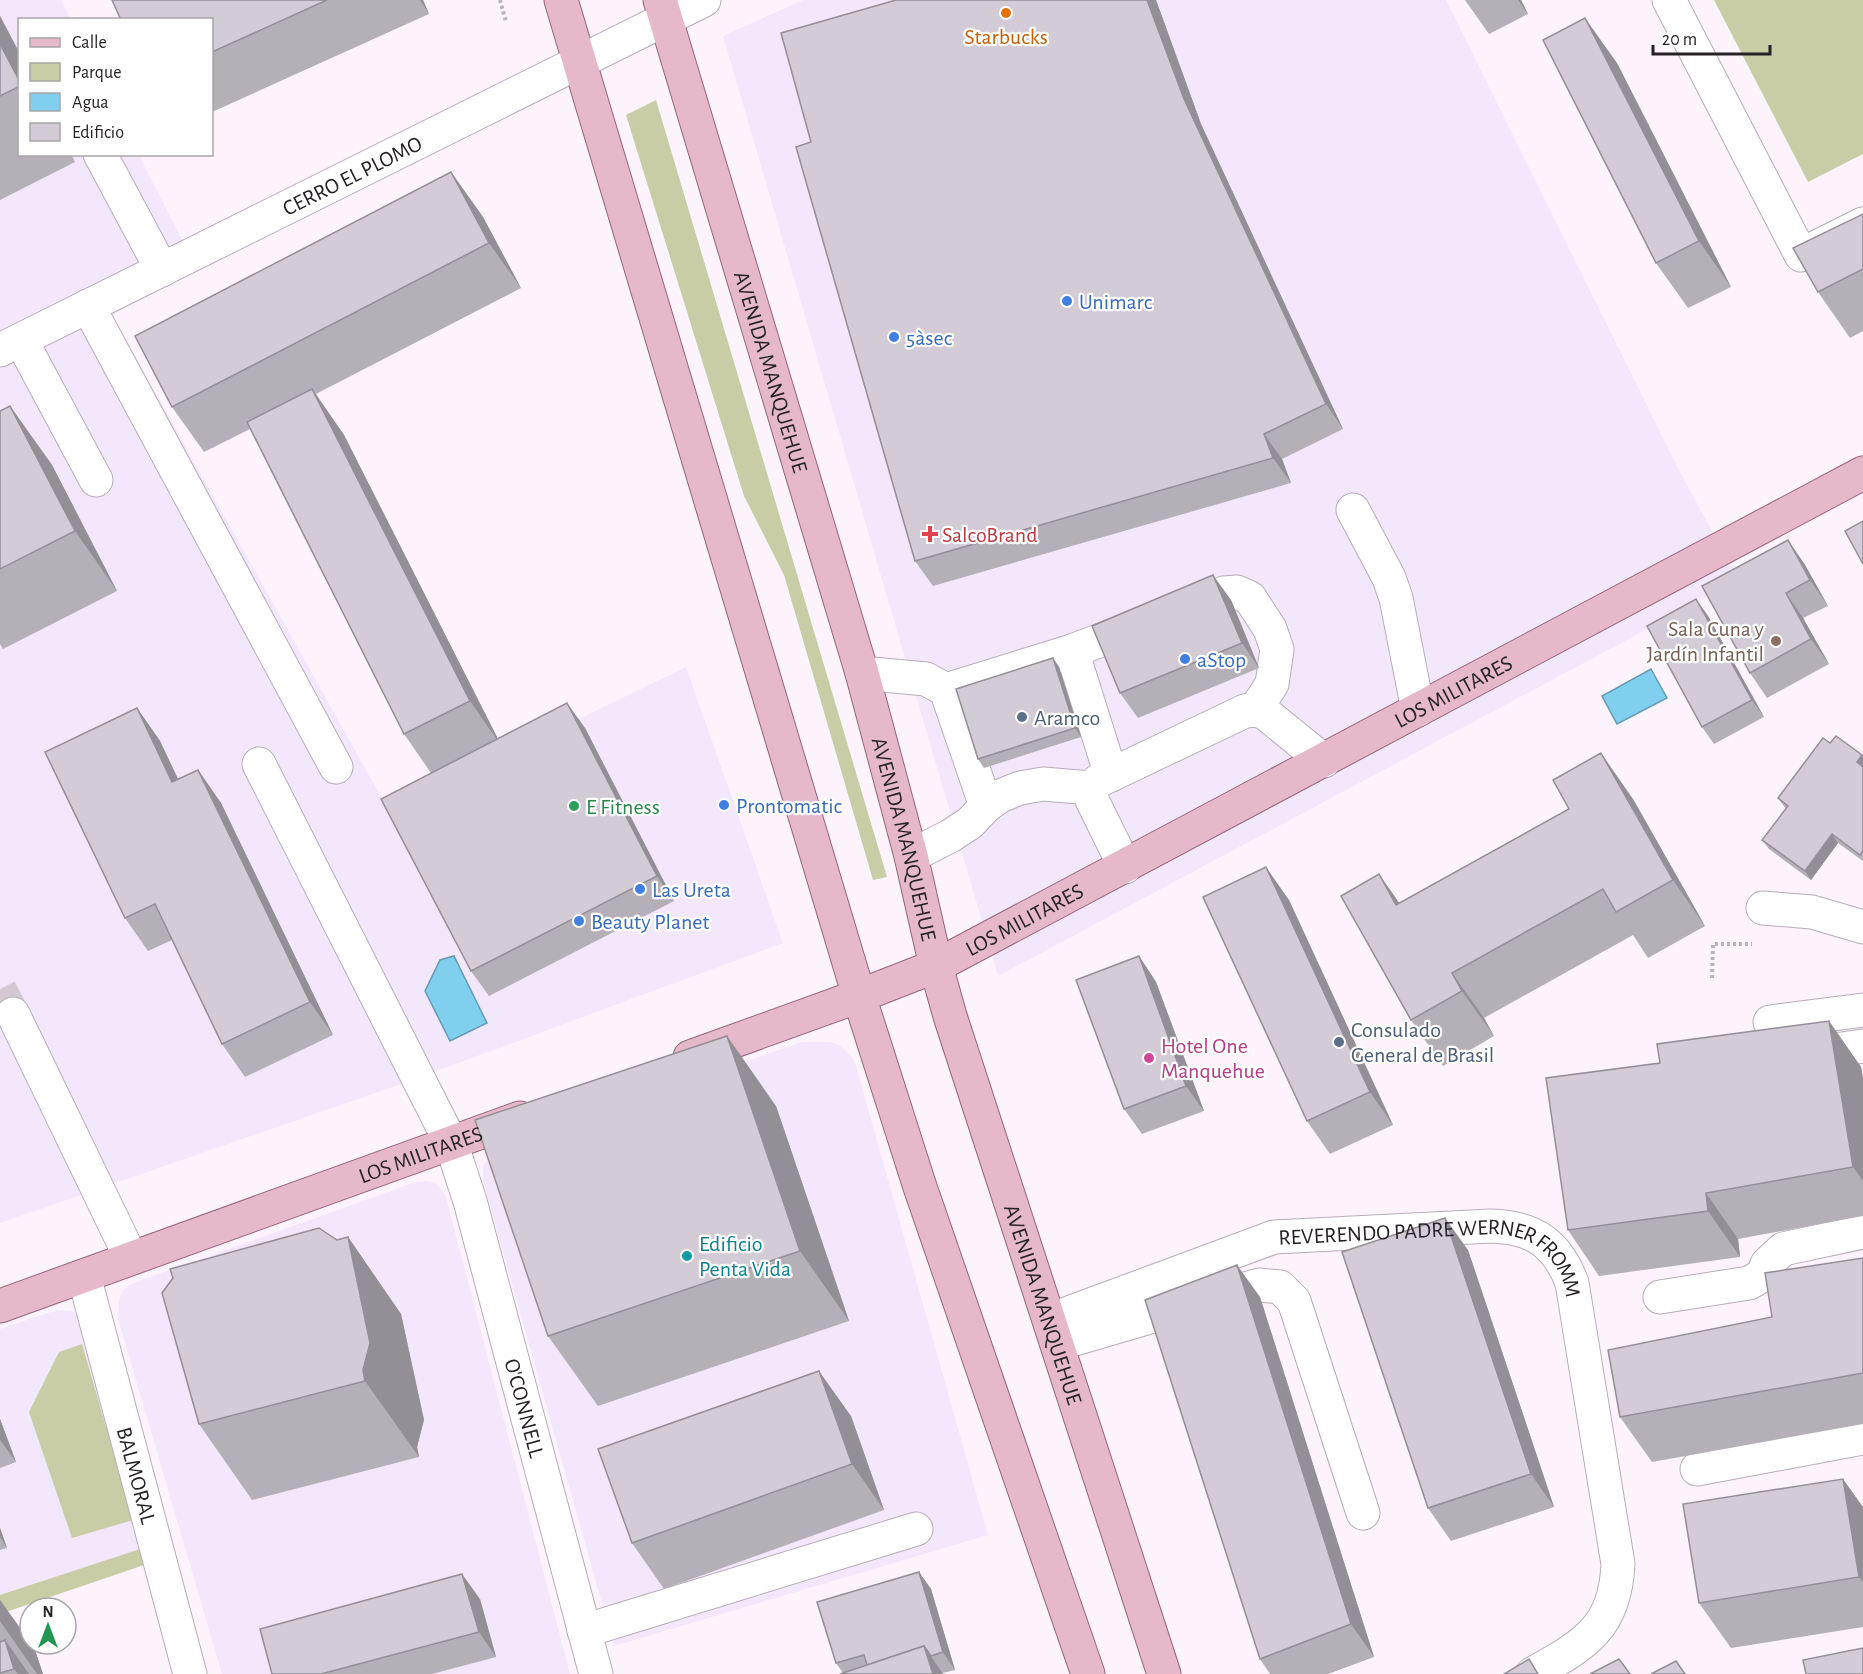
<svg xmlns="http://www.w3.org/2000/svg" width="1863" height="1674" font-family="'Alegreya Sans',sans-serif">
<rect width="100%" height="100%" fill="#fdf3fd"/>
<g fill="#f3e7fc">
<path d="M0,0h61l10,19 -51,1v134l119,1 57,113 -84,47 277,496 297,-144 97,276 -376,139 -407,141z"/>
<path d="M803,0h643l235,474 58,106 -741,396 -275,-940z"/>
<path d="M801,1042h30l9,4 12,11 4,9 132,469 -374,111 -131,-465v-15l12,-15z"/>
<path d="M427,1181l10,3 9,13 124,477h-348l-104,-355 1,-19 4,-10 8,-6 285,-102z"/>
<path d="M57,1310l15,1 9,8 63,246 -144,49v-285z"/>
</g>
<g fill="#c9cda5">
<path d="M1714,0h149v154l-55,28z"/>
<path d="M656,100l231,777 -14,3 -89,-305 -40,-79 -118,-381z"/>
<path d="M82,1344l51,176 -61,18 -43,-126 30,-60z"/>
<path d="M140,1549l4,16 -144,49v-19z"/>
</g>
<g fill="#81cfef" stroke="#659bb2" stroke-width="1.5">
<path d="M1651,669l16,29 -50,26 -15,-28z"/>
<path d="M454,956l33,67 -37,18 -25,-50 15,-31z"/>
</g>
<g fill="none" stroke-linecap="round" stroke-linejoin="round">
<path stroke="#d2c9d2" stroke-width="33" stroke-dasharray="33 16" stroke-linecap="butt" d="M0,989l13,25"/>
<g stroke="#b7adb7" stroke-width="35">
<g id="minor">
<path d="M1669,0l132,255 62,-31"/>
<path d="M100,154l62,116"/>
<path d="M88,306l248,461"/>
<path d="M21,340l75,140"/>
<path id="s1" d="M0,350l704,-350"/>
<path d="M1353,510l36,68 7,20 22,112"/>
<path d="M1072,651l39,124"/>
<path d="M862,673l64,6 20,11 40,116"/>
<path d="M946,690l126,-39 152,-58 13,-1 13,6 20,31 7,20 -5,35 -17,26"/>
<path id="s2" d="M259,764l192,379 19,58 126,473"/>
<path d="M911,856l39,-20 20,-13 16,-17 14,-10 20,-8 23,-4 48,4"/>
<path d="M1125,867l-33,-67 -1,-12 7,-7 147,-70 10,-1 10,3 59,48"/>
<path d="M1763,908l49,4 51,15"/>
<path d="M13,1014l118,244"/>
<path d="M1770,1022l93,-12"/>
<path d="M1805,1054l58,-8"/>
<path id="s3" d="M84,1276l106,398"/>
<path d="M1660,1297l89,-14 14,-8 4,-11 16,-15 80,-17"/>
<path id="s4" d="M1050,1320l224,-83 217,-11c42,1 66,17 81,57l46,281c-3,65 -34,81 -86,110"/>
<path d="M1058,1344l201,-59 21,2 14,14 69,212"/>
<path d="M1697,1469l166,-31"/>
<path d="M584,1631l332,-102"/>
</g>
</g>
<g stroke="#97657a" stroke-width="35">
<g id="major">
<path d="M561,0l298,996 60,188 169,490"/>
<path id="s5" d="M660,0l202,673 49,183 25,110 14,50 214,658"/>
<path id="s6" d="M690,1057l169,-61 77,-30 927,-493"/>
<path id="s7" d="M0,1306l520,-188"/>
</g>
</g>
<g stroke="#bab2ba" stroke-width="4" stroke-dasharray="3 3" stroke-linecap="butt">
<path d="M500,0l6,22"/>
<path d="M1712,978l1,-34h39"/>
</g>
<use href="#minor" stroke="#fff" stroke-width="33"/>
<use href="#major" stroke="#e5b8ca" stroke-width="33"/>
</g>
<g fill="#b5afb8">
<path d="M112,0h311l6,14 -217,98v-92z"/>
<path d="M896,0h260l45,124 142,305 -61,30 9,24 -358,103 -18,-25 -104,-419z"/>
<path d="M1465,0h56l7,14 -39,20z"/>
<path d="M0,16l20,38v100h51l4,8 -75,38z"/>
<path d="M1617,63l114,224 -43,21 -32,-45z"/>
<path d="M451,172l32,45 38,71 -205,106 28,41 154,304 87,-11 89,173 -185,95 -18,-25 -40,-198 -27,-39 -154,-305 -46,23 -32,-45z"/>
<path d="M1863,214v117l-13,7 -32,-46z"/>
<path d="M10,406l42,59 65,126 -114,58 -3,-5v-233z"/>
<path d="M1788,540l17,25 23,41 -25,12 26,46 -62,34 -17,-25z"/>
<path d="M1696,599l12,17 56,101 -50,27 -12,-17z"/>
<path d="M1231,600l28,68 -121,50 -18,-25z"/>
<path d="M1053,658l6,9 22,70 -97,31 -6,-9z"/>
<path d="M137,708l23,33 18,38 20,-9 23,33 112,232 -88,42 -23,-33 -50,-104 -24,11 -23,-33z"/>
<path d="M1830,743l32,12 1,1v105l-25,-18 -27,37 -42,-31 -7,-9 24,-31 -8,-11z"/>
<path d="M1633,799l72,127 -57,32 -15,-23 -149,83 10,18 -51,30 -32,-46 -32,-146 20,29z"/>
<path d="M1289,900l104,225 -63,29 -23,-33z"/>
<path d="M1139,956l17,26 48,129 -62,23 -18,-25z"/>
<path d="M1829,1021l32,46 2,11v138l-125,23 2,18 -141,19 -31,-46 92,-167z"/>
<path d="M776,1106l73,215 -251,85 -50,-70z"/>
<path d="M348,1237l53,77 23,106 -7,27 2,10 -167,43 -53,-76 -26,-146z"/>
<path d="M1468,1250l86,257 -103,34 -23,-33z"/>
<path d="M1863,1258v166l-211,38 -32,-45z"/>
<path d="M1260,1297l114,360 -46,17h-58l-10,-15z"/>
<path d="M851,1416l33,94 -220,79 -32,-46z"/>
<path d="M0,1419l16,43 -16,6z"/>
<path d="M1863,1507v120l-132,21 -32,-45z"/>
<path d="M0,1528l7,20 -7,2z"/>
<path d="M919,1572l12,17 24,81 -12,3h-100l-7,-10z"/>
<path d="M480,1599l16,58 -64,17h-160z"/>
<path d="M0,1600l30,42v2l5,6 8,24h-43z"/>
</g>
<g fill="#948e96">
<path d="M420,0h3l6,14z"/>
<path d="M1147,0h9l45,124 142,305 -17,-25 -142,-305z"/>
<path d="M1518,0h3l7,14z"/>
<path d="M0,16l20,38v28l-20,-38z"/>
<path d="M1585,18l32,45 114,224 -32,-46z"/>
<path d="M451,172l32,45 38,71 -32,-45z"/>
<path d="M312,389l32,46 158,312 -32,-46z"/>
<path d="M10,406l42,59 65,126 -42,-60z"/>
<path d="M1264,434l18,25 9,24 -18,-25z"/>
<path d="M1788,540l17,25 23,41 -18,-26z"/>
<path d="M1213,575l18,25 28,68 -17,-25z"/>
<path d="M1786,593l17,25 26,46 -18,-25z"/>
<path d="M1696,599l12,17 56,101 -12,-17z"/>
<path d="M1053,658l6,9 22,70 -6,-9z"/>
<path d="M567,703l18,25 89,173 -17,-25z"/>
<path d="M137,708l23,33 35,74 -23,-33z"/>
<path d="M1601,753l32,46 72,127 -32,-46z"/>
<path d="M1862,755l1,1v15l-6,-9z"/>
<path d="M198,770l23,33 112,232 -23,-33z"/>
<path d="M1832,834l6,9 -27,37 -6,-9z"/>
<path d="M1266,867l23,33 104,225 -23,-33z"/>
<path d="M1379,874l32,46 -15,-15z"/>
<path d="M1139,956l17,26 48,129 -18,-25z"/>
<path d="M1452,973l32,45 10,18 -32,-45z"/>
<path d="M1829,1021l32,46 2,11v103l-10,-14z"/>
<path d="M727,1036l49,70 73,215 -49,-70z"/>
<path d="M1706,1193l32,46 2,18 -32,-46z"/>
<path d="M1445,1218l23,32 86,257 -23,-33z"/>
<path d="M348,1237l53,77 23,106 -7,27 2,10 -54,-76 -2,-11z"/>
<path d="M1237,1265l23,32 114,360 -23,-33z"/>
<path d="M819,1371l32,45 33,94 -32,-46z"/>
<path d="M0,1419l16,43 -16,-22z"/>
<path d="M1843,1479l20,28v75l-4,-5z"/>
<path d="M0,1528l7,20 -7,-11z"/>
<path d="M919,1572l12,17 24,81 -12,-18z"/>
<path d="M462,1574l18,25 16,58 -17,-25z"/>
<path d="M0,1600l30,42v2h1l4,6 8,24h-6l-37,-53z"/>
<path d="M5,1640l24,34h-11l-4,-5z"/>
<path d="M924,1646l19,28h-10z"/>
</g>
<g fill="#d3cbd6" stroke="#948e96" stroke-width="1.5">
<path d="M112,0h215l-115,52v-32h-91z"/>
<path d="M896,0h251l37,99 142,305 -62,30 9,24 -358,103 -119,-414 15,-5 -30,-109z"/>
<path d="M1585,18l114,223 -43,22 -113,-223z"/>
<path d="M0,44l20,38v4l-20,10z"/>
<path d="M451,172l38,71 -317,164 -37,-71z"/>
<path d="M1863,214v55l-45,23 -25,-44z"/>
<path d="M312,389l158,312 -66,33 -157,-312z"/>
<path d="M10,406l65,125 -75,38v-158z"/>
<path d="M1863,521v43l-18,-33z"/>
<path d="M1788,540l22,40 -24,13 25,46 -61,34 -48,-87z"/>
<path d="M1213,575l29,68 -122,50 -28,-67z"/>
<path d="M1696,599l56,101 -50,27 -55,-101z"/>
<path d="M1053,658l22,70 -97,31 -22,-70z"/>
<path d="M567,703l90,173 -186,95 -90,-172z"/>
<path d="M137,708l35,74 26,-12 112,232 -88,42 -67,-140 -30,14 -80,-166z"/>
<path d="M1836,736l26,19 -5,7 6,5v84l-3,4 -28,-21 -27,37 -43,-31 26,-34 -10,-8 45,-60 7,5z"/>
<path d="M1601,753l72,127 -57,32 -13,-23 -151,84 10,18 -51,29 -70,-124 38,-22 17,31 173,-96 -16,-29z"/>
<path d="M1266,867l104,225 -63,29 -104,-224z"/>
<path d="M1139,956l47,130 -62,23 -48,-129z"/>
<path d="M1829,1021l24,146 -147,26 2,18 -140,19 -22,-152 114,-15 -3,-19z"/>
<path d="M727,1036l73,215 -252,85 -73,-216z"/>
<path d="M1445,1218l86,256 -103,34 -86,-256z"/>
<path d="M319,1228l18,12 11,-3 22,106 -7,27 2,11 -166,43 -37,-131 11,-15 -3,-9z"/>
<path d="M1863,1258v115l-243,44 -12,-67 164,-33 -7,-44z"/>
<path d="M1237,1265l114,359 -91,35 -115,-359z"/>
<path d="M819,1371l33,93 -220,79 -34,-94z"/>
<path d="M1843,1479l16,98 -160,26 -16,-99z"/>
<path d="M919,1572l24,80 -12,4 -7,-10 -57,19 -3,-10 -28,8 -19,-61z"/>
<path d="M462,1574l17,58 -158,42h-49l-12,-45z"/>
<path d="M5,1640l9,29 -14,4v-31z"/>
<path d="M924,1646l9,28h-93z"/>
<path d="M1863,1648v26h-57l-3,-14z"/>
<path d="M1529,1659l9,15h-34z"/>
<path d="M1619,1659l11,15h-40z"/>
<path d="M1676,1661l9,13h-34z"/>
</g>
<circle fill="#e8710a" stroke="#fff" stroke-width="2" cx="1006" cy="13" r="6"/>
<g fill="#3f7fe0" stroke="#fff" stroke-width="2">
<circle cx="1067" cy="301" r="6"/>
<circle cx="894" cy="337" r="6"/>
<circle cx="1185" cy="659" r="6"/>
<circle cx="724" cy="805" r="6"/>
<circle cx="640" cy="889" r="6"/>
<circle cx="579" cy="921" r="6"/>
</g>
<path fill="#e0444e" stroke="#fff" stroke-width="2" d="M927 525h6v6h6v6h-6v6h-6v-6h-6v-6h6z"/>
<circle fill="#8d6e63" stroke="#fff" stroke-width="2" cx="1776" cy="641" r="6"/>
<g fill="#5c6f8a" stroke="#fff" stroke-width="2">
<circle cx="1022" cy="717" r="6"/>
<circle cx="1339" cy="1042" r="6"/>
</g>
<circle fill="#2e9e5b" stroke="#fff" stroke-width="2" cx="574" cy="806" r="6"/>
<circle fill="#d1479c" stroke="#fff" stroke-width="2" cx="1149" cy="1058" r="6"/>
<circle fill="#0f9aa8" stroke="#fff" stroke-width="2" cx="687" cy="1256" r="6"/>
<g text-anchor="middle" stroke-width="4.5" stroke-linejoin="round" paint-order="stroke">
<g font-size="22" fill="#c56008" stroke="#fff">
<text x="1006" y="44">Starbucks</text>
</g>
<g font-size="22" fill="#252125" stroke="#fff">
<text dy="8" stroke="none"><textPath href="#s1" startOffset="393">CERRO EL PLOMO</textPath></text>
<text dy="8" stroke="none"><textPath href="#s5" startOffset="388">AVENIDA MANQUEHUE</textPath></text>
<text dy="8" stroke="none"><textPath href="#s6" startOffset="848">LOS MILITARES</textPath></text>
<text dy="8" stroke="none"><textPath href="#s5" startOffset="874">AVENIDA MANQUEHUE</textPath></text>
<text dy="8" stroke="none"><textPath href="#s6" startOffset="362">LOS MILITARES</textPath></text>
<text dy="8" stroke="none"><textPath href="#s7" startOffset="447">LOS MILITARES</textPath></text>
<text dy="8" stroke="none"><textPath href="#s4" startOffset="410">REVERENDO PADRE WERNER FROMM</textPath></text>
<text dy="8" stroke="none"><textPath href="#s5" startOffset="1360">AVENIDA MANQUEHUE</textPath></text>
<text dy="8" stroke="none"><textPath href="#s2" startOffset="700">O'CONNELL</textPath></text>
<text dy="8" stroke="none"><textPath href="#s3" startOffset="206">BALMORAL</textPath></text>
</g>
<g font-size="22" fill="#366cbe" stroke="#fff" text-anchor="start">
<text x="1079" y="309">Unimarc</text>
<text x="906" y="345">5àsec</text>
<text x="1197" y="667">aStop</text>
<text x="736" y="813">Prontomatic</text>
<text x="652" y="897">Las Ureta</text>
<text x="591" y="929">Beauty Planet</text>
</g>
<g font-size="22" fill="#be3a42" stroke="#fff" text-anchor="start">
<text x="942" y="542">SalcoBrand</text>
</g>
<g font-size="22" fill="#785e54" stroke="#fff" text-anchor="end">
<text x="1764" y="636">Sala Cuna y<tspan x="1764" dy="25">Jardín Infantil</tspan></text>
</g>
<g font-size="22" fill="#4e5e75" stroke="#fff" text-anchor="start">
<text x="1034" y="725">Aramco</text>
<text x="1351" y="1037">Consulado<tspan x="1351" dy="25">General de Brasil</tspan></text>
</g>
<g font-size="22" fill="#27864d" stroke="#fff" text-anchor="start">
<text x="586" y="814">E Fitness</text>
</g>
<g font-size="22" fill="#b23c85" stroke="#fff" text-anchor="start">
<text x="1161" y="1053">Hotel One<tspan x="1161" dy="25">Manquehue</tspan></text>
</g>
<g font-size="22" fill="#0d838f" stroke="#fff" text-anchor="start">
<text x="699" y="1251">Edificio<tspan x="699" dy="25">Penta Vida</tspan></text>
</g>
</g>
<rect x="18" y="18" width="195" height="138" fill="#ffffff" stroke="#a8a6a8" stroke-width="1.5"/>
<rect x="30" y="38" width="30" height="9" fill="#e5b8ca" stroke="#a8a6a8" stroke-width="1.5"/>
<text x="72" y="48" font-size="18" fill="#252125">Calle</text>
<rect x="30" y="63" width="30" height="18" fill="#c9cda5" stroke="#a8a6a8" stroke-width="1.5"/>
<text x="72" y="78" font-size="18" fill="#252125">Parque</text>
<rect x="30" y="93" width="30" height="18" fill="#81cfef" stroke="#a8a6a8" stroke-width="1.5"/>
<text x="72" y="108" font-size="18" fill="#252125">Agua</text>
<rect x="30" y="123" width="30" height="18" fill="#d3cbd6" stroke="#a8a6a8" stroke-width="1.5"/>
<text x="72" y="138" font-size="18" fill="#252125">Edificio</text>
<g transform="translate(48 1626)"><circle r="28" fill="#ffffff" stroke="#a8a6a8" stroke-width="1.5"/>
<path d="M0-4.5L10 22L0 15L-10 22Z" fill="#219753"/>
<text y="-9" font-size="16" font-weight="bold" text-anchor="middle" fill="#252125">N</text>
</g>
<path d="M1653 45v9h117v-9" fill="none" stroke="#252125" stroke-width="3"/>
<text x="1662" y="45" font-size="18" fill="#252125" stroke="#ffffff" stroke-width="4.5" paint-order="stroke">20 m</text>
</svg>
